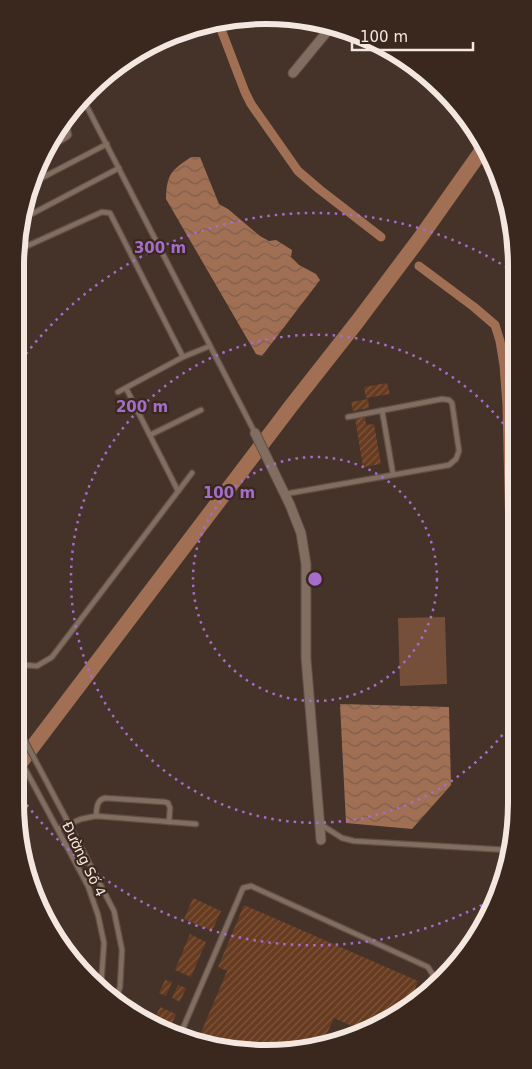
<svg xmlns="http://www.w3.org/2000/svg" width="532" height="1069" font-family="'DejaVu Sans',sans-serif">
<defs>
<pattern id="water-waves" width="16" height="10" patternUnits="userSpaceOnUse" patternTransform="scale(1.25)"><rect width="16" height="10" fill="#a17054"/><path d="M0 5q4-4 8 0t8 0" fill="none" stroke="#7e5f4d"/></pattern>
<pattern id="building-hatch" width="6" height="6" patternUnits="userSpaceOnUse" patternTransform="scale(1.25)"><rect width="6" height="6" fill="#673b1f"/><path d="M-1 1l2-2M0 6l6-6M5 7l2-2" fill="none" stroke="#7d573f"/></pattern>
</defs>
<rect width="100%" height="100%" fill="#453228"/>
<path fill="#754f39" d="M445,617l2,67 -47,2 -2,-68z"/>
<g fill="url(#water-waves)">
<path d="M191,157h9l19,47 9,5 32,27 9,5 7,-1 16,10 -1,7 8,8 17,9 4,6 -58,76 -6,-2 -90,-155c1,-26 5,-28 25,-42z"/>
<path d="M340,704l109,3 2,78 -39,44 -66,-6z"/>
</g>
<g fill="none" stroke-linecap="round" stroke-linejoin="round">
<g stroke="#a17054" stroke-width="9">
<path d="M219,24l26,68 6,12 47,67 21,18 62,48"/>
<path d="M419,266l55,41 21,18 5,16 4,24 3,40 6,262v164"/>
</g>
<path stroke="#a17054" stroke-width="15" d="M15,770l276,-364 66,-84 63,-84 65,-92"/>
</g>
<g fill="url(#building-hatch)">
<path d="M387,383l3,11 -24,4 -2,-11z"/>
<path d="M368,399l1,9 -16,3 -2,-9z"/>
<path d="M365,416l1,9 8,-1 7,40 -18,3 -8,-49z"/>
<path d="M193,898l28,13 -9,20 -28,-12z"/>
<path d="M244,905l174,76 -10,25 -31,22 -11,4 -32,-14 -12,27 -24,7 -81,-3 -20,-7 30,-71 -9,-4z"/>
<path d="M190,934l16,8 -15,35 -16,-7z"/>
<path d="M165,980l7,2 -6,14 -7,-3z"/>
<path d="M178,985l8,3 -6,14 -8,-4z"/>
<path d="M160,1007l16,7 -7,17 -17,-6z"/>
</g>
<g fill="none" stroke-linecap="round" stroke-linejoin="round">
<g stroke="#5f4f46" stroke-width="7">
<g id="service">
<path d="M83,99l172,334"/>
<path d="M45,150l22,-13 2,-2 -1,-4 -3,-7"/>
<path d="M34,182l73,-38"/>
<path d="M24,218l95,-50"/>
<path d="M16,251l86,-39 8,1 73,144"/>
<path d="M126,388l52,103"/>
<path d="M118,392l65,-35 27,-11"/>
<path d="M382,410l11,64"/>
<path d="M150,435l51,-25"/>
<path d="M285,494l164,-29 7,-6 3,-8 -7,-48 -3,-3 -7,-1 -94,18"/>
<path d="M15,648l10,17 12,1 15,-9 140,-184"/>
<path d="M15,722l54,102 45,87 8,39 -2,37 -4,12"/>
<path d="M15,750l73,136 10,29 6,28 -3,43"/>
<path d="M96,816c1,-7 0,-16 9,-18l60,4 3,1 2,5 -1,14"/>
<path d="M320,824l22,14 12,3 154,9"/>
<path d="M58,829l23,-10 15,-3 100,8"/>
<path d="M180,1035l63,-147 8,-2 177,81 5,8 -7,18"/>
</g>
</g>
<g stroke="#5f4f46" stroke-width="11">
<g id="minor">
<path d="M293,73l37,-45"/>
<path d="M255,433l35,72 11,28 5,31v94l15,182"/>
</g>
</g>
<use href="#service" stroke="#826d61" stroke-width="4.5"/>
<use href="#minor" stroke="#826d61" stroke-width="9"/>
</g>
<g fill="none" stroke="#a56dcb" stroke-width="2.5" stroke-dasharray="2.5 5">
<circle cx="315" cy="579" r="122"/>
<path d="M516 717A244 244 0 1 1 515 439"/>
<path d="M495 898A366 366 0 0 1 15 789M17 366A366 366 0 0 1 514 272"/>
</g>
<g text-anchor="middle" stroke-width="4.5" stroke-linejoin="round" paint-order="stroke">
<g font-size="14" fill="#f3e7e0" stroke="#3a281e">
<text transform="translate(84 859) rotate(64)" y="5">Đường Số 4</text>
</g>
</g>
<path d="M0 0H532V1069H0ZM266 24H266A242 242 0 0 1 508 266V803A242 242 0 0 1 266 1045H266A242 242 0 0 1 24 803V266A242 242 0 0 1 266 24Z" fill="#3a281e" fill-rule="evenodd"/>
<path fill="none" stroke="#f3e7e0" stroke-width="6" d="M266 24H266A242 242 0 0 1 508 266V803A242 242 0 0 1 266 1045H266A242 242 0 0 1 24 803V266A242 242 0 0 1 266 24Z"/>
<circle cx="315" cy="579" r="8" fill="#a56dcb" stroke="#3a281e" stroke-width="2.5"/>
<g font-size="15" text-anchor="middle" font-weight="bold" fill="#a56dcb" stroke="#3a281e" stroke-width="4.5" stroke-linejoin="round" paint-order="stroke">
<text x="160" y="253">300 m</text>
<text x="142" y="412">200 m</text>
<text x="229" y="498">100 m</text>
</g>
<path d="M352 42v8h121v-8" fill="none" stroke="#f3e7e0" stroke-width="2.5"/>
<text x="360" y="42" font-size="15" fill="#f3e7e0" stroke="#3a281e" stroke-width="4" paint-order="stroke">100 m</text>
</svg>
